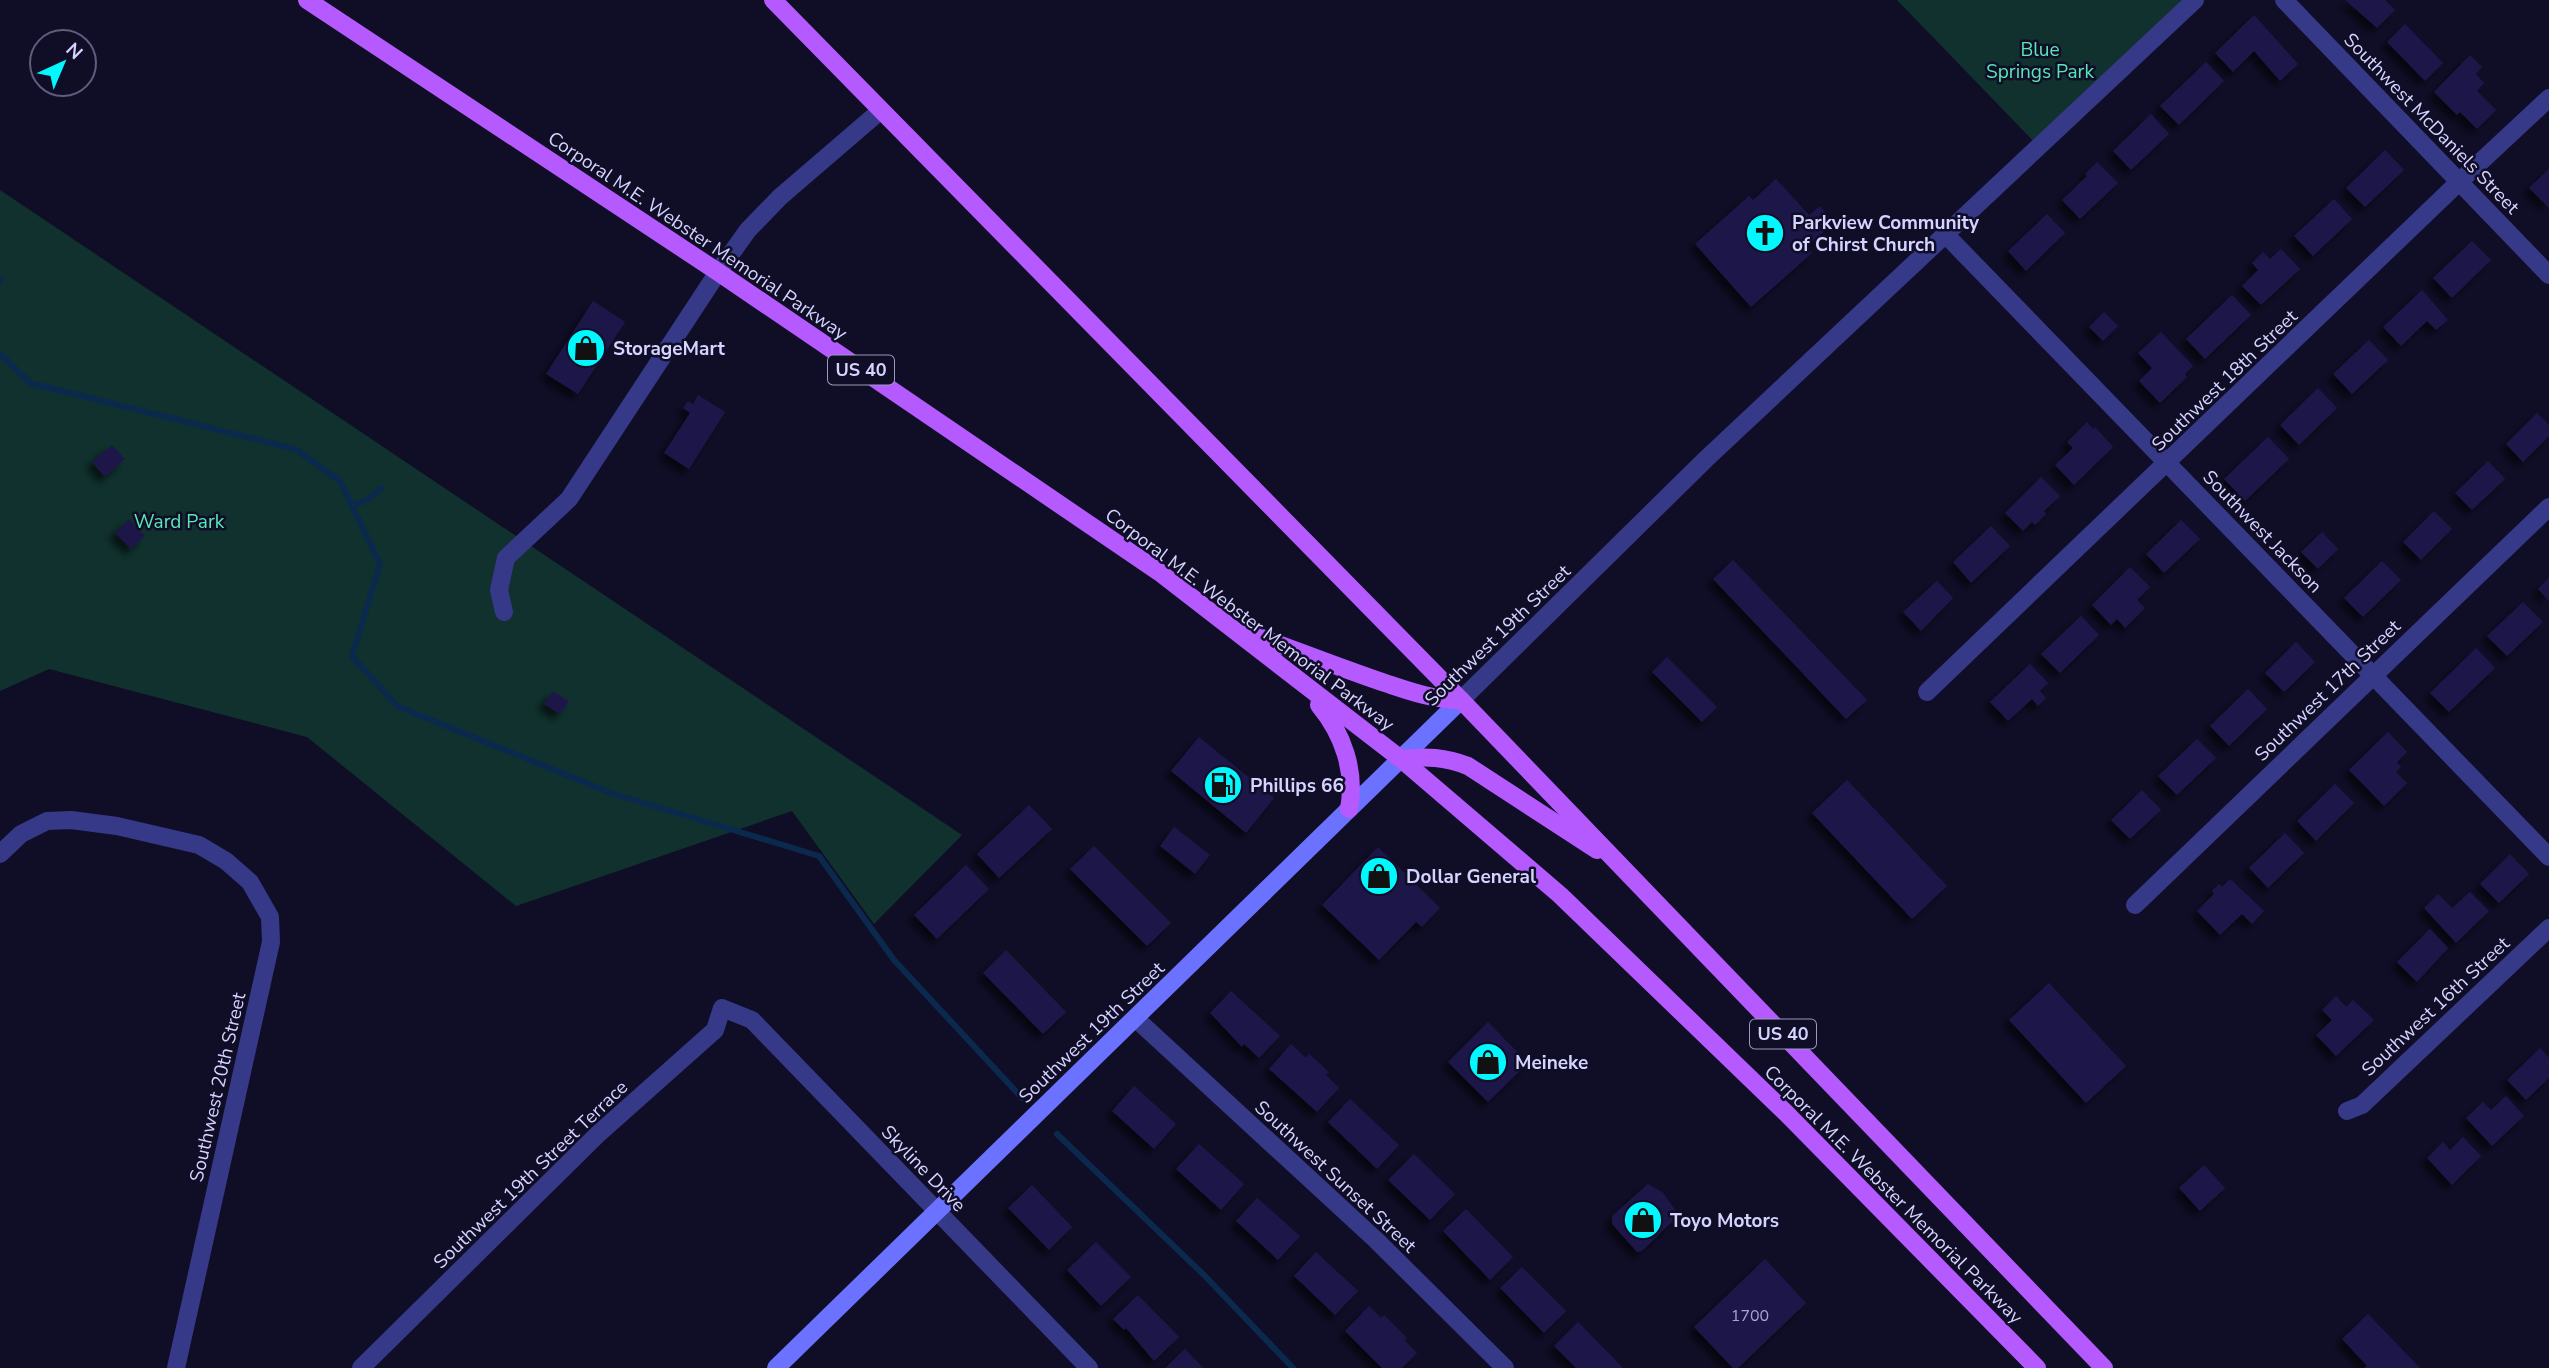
<svg xmlns="http://www.w3.org/2000/svg" width="2549" height="1368" font-family="'Nunito Sans',sans-serif">
<defs>
<filter id="shadow"><feDropShadow dx="-6" dy="6" stdDeviation="3.5" flood-color="#0009"/></filter>
</defs>
<rect width="100%" height="100%" fill="#100e27"/>
<g fill="#10312d">
<path d="M1897,0h298l-157,146z"/>
<path d="M0,190l962,645 -88,89 -82,-113 -276,95 -209,-169 -258,-68 -49,22z"/>
</g>
<g fill="none" stroke-linecap="round" stroke-linejoin="round">
<g stroke="#0b294d" stroke-width="6">
<path d="M0,279v3"/>
<path d="M0,354l30,29 265,66 45,32 40,83 -28,92 45,50 214,87 208,63 75,104 128,138"/>
<path d="M352,506l17,-7 12,-11"/>
<path d="M1057,1134l148,142 88,92"/>
</g>
</g>
<g fill="#1f1949" filter="url(#shadow)">
<path d="M2345,0h40l10,10 -18,18z"/>
<path d="M2254,15l44,49 -18,17 -26,-30 -21,21 -18,-19z"/>
<path d="M2405,24l38,39 -18,18 -38,-39z"/>
<path d="M2470,55l12,12 -6,7 8,9 -7,8 19,19 -19,19 -17,-17 -3,3 -23,-23z"/>
<path d="M2206,62l18,19 -45,44 -19,-19z"/>
<path d="M2151,114l18,20 -38,36 -18,-19z"/>
<path d="M2385,150l19,20 -39,37 -19,-19z"/>
<path d="M2097,162l21,21 -38,36 -18,-19 25,-24 -2,-2z"/>
<path d="M2549,169v39l-20,-20z"/>
<path d="M1776,179l33,36 11,-9 14,17 -28,24 6,6 -61,54 -56,-63 54,-48 4,4z"/>
<path d="M2334,199l18,20 -39,37 -19,-20z"/>
<path d="M2047,214l18,19 -39,38 -18,-20z"/>
<path d="M2472,241l19,19 -39,38 -19,-20z"/>
<path d="M2281,249l19,20 -39,36 -19,-19 16,-16 -6,-7 11,-11 7,7z"/>
<path d="M2422,290l26,30 -12,10 -9,-9 -26,25 -18,-19z"/>
<path d="M2232,295l19,20 -46,44 -19,-20z"/>
<path d="M593,301l32,21 -47,72 -32,-20z"/>
<path d="M2104,312l14,14 -15,15 -14,-14z"/>
<path d="M2161,332l32,34 -8,8 2,3 -27,26 -21,-22 13,-13 -14,-15z"/>
<path d="M2369,340l19,20 -36,34 -19,-20z"/>
<path d="M2318,388l19,20 -38,37 -19,-20z"/>
<path d="M698,395l27,17 -36,57 -25,-16 26,-40 -7,-5 5,-7 5,3z"/>
<path d="M2537,413l12,12v11l-26,26 -17,-18z"/>
<path d="M2087,422l6,7 2,-2 18,20 -39,38 -19,-20 18,-17 -6,-6z"/>
<path d="M2268,437l21,22 -44,42 -21,-22z"/>
<path d="M112,445l13,14 -20,18 -13,-15z"/>
<path d="M2488,461l17,18 -33,31 -17,-17z"/>
<path d="M2041,477l19,19 -16,15 2,3 -11,11 -3,-3 -9,9 -18,-18z"/>
<path d="M2434,511l18,18 -31,31 -18,-18z"/>
<path d="M129,519l16,17 -14,13 -16,-16z"/>
<path d="M2181,520l19,19 -36,34 -18,-19z"/>
<path d="M1991,526l19,20 -39,37 -18,-21z"/>
<path d="M2322,532l16,17 -20,20 -17,-17z"/>
<path d="M1733,560l134,140 -21,19 -133,-140z"/>
<path d="M2382,561l19,19 -38,37 -19,-19z"/>
<path d="M2130,567l20,20 -13,13 8,8 -20,20 -8,-9 -6,6 -19,-20z"/>
<path d="M2549,578v23l-11,-12z"/>
<path d="M1937,581l16,17 -32,33 -18,-19z"/>
<path d="M2523,602l20,20 -36,34 -20,-20z"/>
<path d="M2081,616l18,19 -39,38 -19,-19z"/>
<path d="M2296,642l19,20 -31,30 -19,-19z"/>
<path d="M2476,648l19,20 -46,44 -19,-19z"/>
<path d="M1667,657l50,50 -15,15 -50,-50z"/>
<path d="M2030,664l18,19 -8,8 6,7 -8,8 -6,-7 -24,22 -18,-19z"/>
<path d="M2248,689l19,20 -38,37 -19,-20z"/>
<path d="M553,691l16,10 -9,13 -16,-10z"/>
<path d="M2388,732l19,20 -10,10 4,5 -5,5 11,11 -23,23 -35,-36z"/>
<path d="M1199,737l75,61 -28,35 -75,-62z"/>
<path d="M2197,739l19,19 -39,37 -19,-19z"/>
<path d="M1847,780l100,106 -35,33 -100,-106z"/>
<path d="M2335,784l19,19 -38,38 -19,-20z"/>
<path d="M2142,790l19,20 -31,29 -19,-19z"/>
<path d="M1029,805l23,24 -53,49 -22,-24z"/>
<path d="M1174,827l36,28 -15,19 -35,-28z"/>
<path d="M2285,833l19,20 -36,35 -19,-20z"/>
<path d="M1094,846l77,77 -24,23 -77,-77z"/>
<path d="M1378,847l62,61 -18,19 -6,-5 -37,38 -57,-55z"/>
<path d="M2510,854l19,20 -30,29 -19,-19z"/>
<path d="M966,865l23,24 -52,50 -23,-24z"/>
<path d="M2230,879l34,32 -12,13 -10,-10 -22,21 -23,-24 17,-17 -2,-3 7,-7 3,3z"/>
<path d="M2470,892l19,19 -33,32 -32,-35 14,-14 14,14z"/>
<path d="M2430,929l18,19 -31,34 -20,-20z"/>
<path d="M1006,950l60,62 -23,22 -60,-61z"/>
<path d="M2049,983l77,83 -40,37 -77,-83z"/>
<path d="M1231,991l49,45 -21,22 -15,-14 -2,3 -32,-34z"/>
<path d="M2336,996l10,11 7,-7 21,20 -38,36 -20,-21 16,-15 -10,-10z"/>
<path d="M1488,1022l40,41 -40,39 -40,-40z"/>
<path d="M1291,1044l15,14 3,-4 20,18 -3,3 13,13 -22,24 -48,-43z"/>
<path d="M2540,1048l9,10v20l-23,22 -19,-20z"/>
<path d="M1134,1086l42,38 -22,25 -42,-38z"/>
<path d="M2506,1096l18,20 -32,30 -26,-28 17,-16 8,8z"/>
<path d="M1350,1099l49,46 -22,24 -49,-47z"/>
<path d="M2463,1137l18,19 -29,29 -25,-27 16,-16 7,8z"/>
<path d="M1199,1144l45,40 -23,26 -45,-41z"/>
<path d="M1414,1154l41,40 -25,26 -42,-40z"/>
<path d="M2204,1165l21,23 -25,23 -21,-23z"/>
<path d="M1648,1184l15,9 16,22 -37,36 -5,1 -25,-28v-8z"/>
<path d="M1032,1185l40,42 -23,23 -41,-42z"/>
<path d="M1257,1198l43,38 -22,24 -42,-39z"/>
<path d="M1466,1209l47,48 -23,23 -47,-49z"/>
<path d="M1096,1242l35,35 -30,29 -34,-36z"/>
<path d="M1316,1252l42,39 -23,24 -41,-39z"/>
<path d="M1765,1259l41,44 -68,65h-5l-39,-41z"/>
<path d="M1522,1267l44,44 -22,22 -44,-45z"/>
<path d="M1138,1295l41,42 -25,24 -28,-33 -2,2 -11,-11z"/>
<path d="M1369,1306l12,12 3,-3 23,23 -3,2 13,13 -15,15h-20l-37,-37z"/>
<path d="M2368,1314l52,54h-56l3,-2 -25,-27z"/>
<path d="M1578,1322l45,46h-47l-22,-22z"/>
<path d="M1185,1349l18,19h-38z"/>
</g>
<g fill="none" stroke-linecap="round" stroke-linejoin="round">
<g stroke="#363988" stroke-width="18">
<path d="M2284,0l265,275"/>
<path d="M1946,235l603,622"/>
<path d="M504,612l-5,-22 7,-32 63,-59 149,-227 30,-42 32,-33 100,-86"/>
<path d="M1927,692l533,-511 89,-83"/>
<path d="M1461,700l245,-241 489,-459"/>
<path d="M0,854l21,-20 26,-13 24,-1 46,6 82,19 27,16 24,21 20,35 1,25 -95,426"/>
<path d="M2135,905l414,-398"/>
<path d="M1135,1018l241,222 129,128"/>
<path d="M2347,1111l15,-6 187,-177"/>
<path d="M361,1368l236,-233 118,-105 7,-22 30,12 337,348"/>
</g>
<path stroke="#6a72ff" stroke-width="18" d="M776,1368l685,-668"/>
<g stroke="#b55aff" stroke-width="18">
<path d="M307,0l411,272 441,300 242,187 159,136 227,219 250,254"/>
<path d="M773,0l688,700 643,668"/>
<path d="M1245,632c48,17 95,36 143,52 24,8 47,16 73,16"/>
<path d="M1319,705c24,29 37,66 30,104"/>
<path d="M1401,759c25,-3 44,-2 67,7l129,84"/>
</g>
</g>
<defs>
<g id="church-disc" transform="scale(2.0125)"><circle r="9.5" fill="#00f8fe" stroke="#100e27"/><path d="M-1.2-6h2.4v3.5h3.3v2.4h-3.3V6h-2.4V-.1h-3.3v-2.4h3.3Z" fill="#111"/></g>
<g id="shop-disc" transform="scale(2.0125)"><circle r="9.5" fill="#00f8fe" stroke="#100e27"/><path d="M-5-2.5h2.3a2.7 3.5 0 0 1 5.4 0H5L5.5 6h-11ZM-1.5-2.5h3a1.5 2.3 0 0 0-3 0Z" fill="#111"/></g>
<g id="fuel-disc" transform="scale(2.0125)"><circle r="9.5" fill="#00f8fe" stroke="#100e27"/><path d="M-5.5-6h7V0h2V4h1.3V-2.5L3-4.5l.8-.8L6-3V5H2.5V1h-1V6h-7ZM-4.2-4.7v3.2H.2V-4.7Z" fill="#111"/></g>
</defs>
<g fill-rule="evenodd">
<use href="#church-disc" x="1765" y="233"/>
<use href="#shop-disc" x="586" y="348"/>
<use href="#fuel-disc" x="1223" y="785"/>
<use href="#shop-disc" x="1379" y="876"/>
<use href="#shop-disc" x="1488" y="1062"/>
<use href="#shop-disc" x="1643" y="1220"/>
</g>
<g text-anchor="middle" stroke-width="5" stroke-linejoin="round" paint-order="stroke">
<g font-size="16" fill="#a8a4d2">
<text x="1750" y="1321">1700</text>
</g>
<g fill="#100e27" stroke="#9a98be" stroke-width="2">
<rect x="828" y="355.5" width="66" height="29" rx="5"/>
<rect x="1750" y="1019.5" width="66" height="29" rx="5"/>
</g>
<g font-size="18" font-weight="bold" fill="#d5d3ff">
<text x="861" y="376">US 40</text>
<text x="1783" y="1040">US 40</text>
</g>
<g font-size="19" fill="#58e7b8" stroke="#100e27">
<text x="2040" y="56">Blue<tspan x="2040" dy="22">Springs Park</tspan></text>
<text x="179" y="528">Ward Park</text>
</g>
<g font-size="19" fill="#d5d3ff" stroke="#100e27">
<text transform="translate(2432 123) rotate(46)" y="7">Southwest McDaniels Street</text>
<text transform="translate(698 235) rotate(34)" y="7">Corporal M.E. Webster Memorial Parkway</text>
<text transform="translate(2224 380) rotate(-44)" y="7">Southwest 18th Street</text>
<text transform="translate(2263 531) rotate(46)" y="7">Southwest Jackson</text>
<text transform="translate(1250 619) rotate(37)" y="7">Corporal M.E. Webster Memorial Parkway</text>
<text transform="translate(1497 635) rotate(-44)" y="7">Southwest 19th Street</text>
<text transform="translate(2327 690) rotate(-44)" y="7">Southwest 17th Street</text>
<text transform="translate(2435 1006) rotate(-43)" y="7">Southwest 16th Street</text>
<text transform="translate(1091 1032) rotate(-44)" y="7">Southwest 19th Street</text>
<text transform="translate(217 1087) rotate(-77)" y="7">Southwest 20th Street</text>
<text transform="translate(924 1168) rotate(46)" y="7">Skyline Drive</text>
<text transform="translate(530 1174) rotate(-44)" y="7">Southwest 19th Street Terrace</text>
<text transform="translate(1336 1176) rotate(43)" y="7">Southwest Sunset Street</text>
<text transform="translate(1894 1194) rotate(45)" y="7">Corporal M.E. Webster Memorial Parkway</text>
</g>
<g font-size="19" font-weight="bold" fill="#d5d3ff" stroke="#100e27" text-anchor="start">
<text x="1792" y="229">Parkview Community<tspan x="1792" dy="22">of Chirst Church</tspan></text>
<text x="613" y="355">StorageMart</text>
<text x="1250" y="792">Phillips 66</text>
<text x="1406" y="883">Dollar General</text>
<text x="1515" y="1069">Meineke</text>
<text x="1670" y="1227">Toyo Motors</text>
</g>
</g>
<g transform="translate(63 63) rotate(44)"><circle r="33" fill="#100e27" stroke="#5f5d7d" stroke-width="2"/>
<path d="M0-5L12 26L0 18L-12 26Z" fill="#00f8fe"/>
<text y="-10" font-size="19" font-weight="bold" text-anchor="middle" fill="#d5d3ff">N</text>
</g>
</svg>
